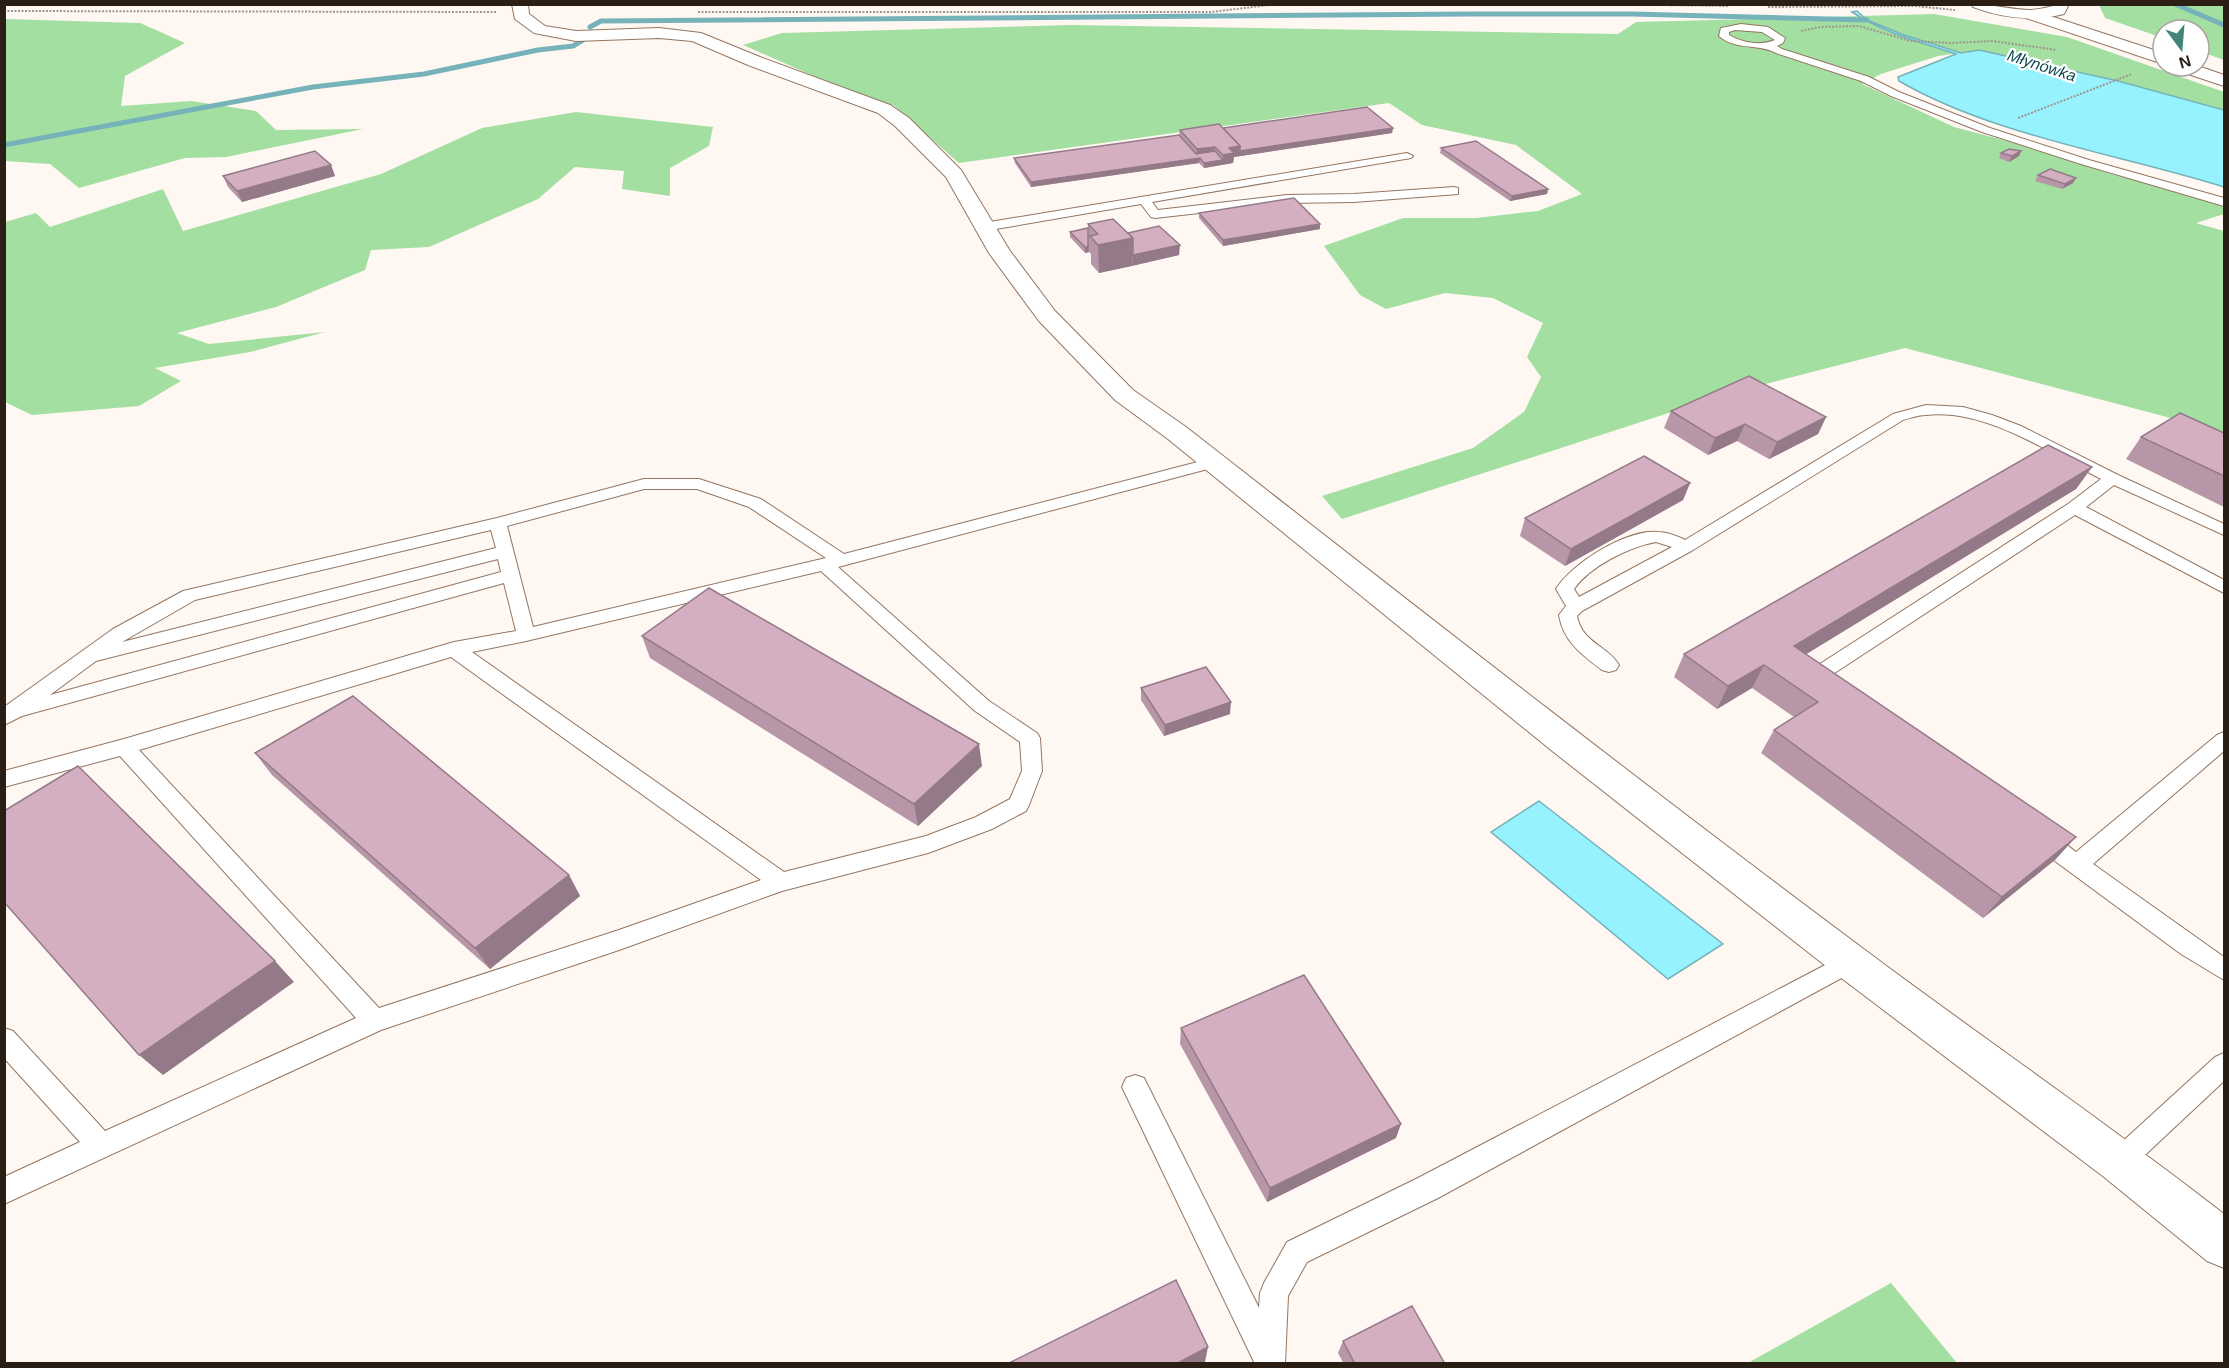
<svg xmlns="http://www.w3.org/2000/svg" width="2229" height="1368" font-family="Arial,sans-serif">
<rect width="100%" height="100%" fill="#fef7f2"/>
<g fill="#a3dfa1">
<path d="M2099,5h125v55l-25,-9v-21h-36v8l-58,-20z"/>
<path d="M1934,14l133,23 157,55v16l-3,1 -103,-28 -139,-31 -41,6 -57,18 -19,10 92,43 72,19 88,29 110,24v15l-28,9 28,8v201l-319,-84 -175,45 -388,126 -20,-23 151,-48 51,-36 17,-35 -14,-20 16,-34 -50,-25 -48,-5 -59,16 -26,-14 -36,-49 79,-28h73l62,-7 44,-17 -66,-49 -94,-20 -33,-22 -430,60 -65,-57 -76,-28 -75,-33 39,-12 289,-8 547,9 18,-12z"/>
<path d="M5,19l135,4 45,20 -60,33 -4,30 70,-5 65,10 20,19 87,-1 -137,28 -41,1 -106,30 -29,-24 -45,-3z"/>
<path d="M576,112l137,15 -4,19 -39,22v28l-48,-7 2,-18 -49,-4 -37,32 -109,48 -58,3 -6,20 -89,37 -99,26 32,11 116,-12 -75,20 -95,16 26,13 -42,25 -107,9 -27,-13v-180l31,-9 14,14 113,-38 20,42 198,-57 101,-46z"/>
<path d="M1891,1283l66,80h-209z"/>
</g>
<g fill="#96f2ff" stroke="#76b2b9" stroke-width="1.5">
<path d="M1857,11l10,9 37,15 57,18 18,-3 139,31 106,29v77c-105,-33 -230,-51 -325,-106l-1,-4 58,-23c-36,-12 -72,-21 -104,-42z"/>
<path d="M1539,801l184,143 -55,35 -177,-147z"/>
</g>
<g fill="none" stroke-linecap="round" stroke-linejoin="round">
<g stroke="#76b2b9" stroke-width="5">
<path d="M2175,4l49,21"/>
<path d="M590,27l11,-6 869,-7h162l235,6"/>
<path d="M4,145l309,-58 111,-13 114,-24 35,-4 10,-6"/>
</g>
<g stroke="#947660" stroke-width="2">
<g id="service">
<path d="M1741,24l27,3 17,11 -2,5 -6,3 5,3 87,28 30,15 91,36 99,32 135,38v8l-143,-42 -99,-32 -91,-36 -30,-15 -85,-28c-18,-10 -40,-2 -57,-17l2,-8zM1735,30l27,2 13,8c-15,6 -32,3 -46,-5v-3z"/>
<path d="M1407,153l6,3 -2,2 -259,44 6,8 129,-15 67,-1 100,-7 4,1v6l-104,8 -67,1 -132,15 -4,-1 -10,-13 -157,27 -6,-4 6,-4z"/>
<path d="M1926,405l37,2 29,8 29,11 97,49 106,49v11l-110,-50 -28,22 138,73v13l-149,-78 -245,161 6,8 -3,5c-12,3 -21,-3 -27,-13l3,-5 259,-167 33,-25c-51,-26 -116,-71 -175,-64 -8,0 -15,3 -23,5l-210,130 -111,61 -5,5c5,27 30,29 42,49l-3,5 -7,2 -7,-2c-20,-15 -39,-29 -43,-55l7,-9 -10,-17c16,-26 71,-60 102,-57 9,0 19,4 27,8l208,-126zM1656,542l16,5 -93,50 -5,-8c16,-23 55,-42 82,-47z"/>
<path d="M1213,458l8,5 -2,3 -381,101 151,134 48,32 3,5 2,33 -13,34 -3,6 -34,18 -64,24 -146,38 -163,59 -238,80 -377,174v-27l76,-35 -76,-84v-30l9,3 92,100 251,-113 -236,-262 -116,31v-16l120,-32 330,-97 62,-11 -12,-48 -482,133 -18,9v-18l109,-78 70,-38 314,-73 147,-39h55l62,20 83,55zM644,489h53l52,18 77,51 -293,69 -26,-101zM491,530l5,18 -374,94 73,-42zM498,559l3,13 -451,123 46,-34zM821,571l154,140 45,31 2,29 -12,28 -34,18 -50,19 -142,36 -312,-220 54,-11zM451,657l310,223 -142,50 -240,78 -240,-258z"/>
<path d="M2224,732v19l-131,113 131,93v23l-43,-26 -149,-110 -3,-6 3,-6c17,-6 32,11 44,20l141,-117z"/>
<path d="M1850,952l8,3 4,7 -4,7 -420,229 -131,64 -19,34 -3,68h-30l-133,-277 4,-9 9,-3 9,3 115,230 1,-15 4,-10 23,-41 131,-64z"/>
<path d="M2224,1053v28l-95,89 -9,4 -9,-4 -4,-9 4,-9 104,-95z"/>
</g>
</g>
<g stroke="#947660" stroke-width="2">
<path id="minor" d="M512,4h16l1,10 16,12 31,5 83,-3 42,5 59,24 130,48 19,13 52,52 49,81 45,60 78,79 53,37c224,175 447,350 675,520 120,90 245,175 363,267v54l-17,-7 -103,-84 -268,-203 -285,-224 -383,-311 -53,-39 -76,-79 -50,-68 -43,-76 -51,-51 -17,-13 -130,-48 -56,-24 -33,-3 -83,3 -42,-8 -19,-14z"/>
</g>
<g stroke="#947660" stroke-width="2">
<g id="tertiary">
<path d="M2032,10l131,43v11l-137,-46 -2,-3 2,-3z"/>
<path d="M2173,66h25l26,9v11l-48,-16z"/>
</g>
</g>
<g stroke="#947660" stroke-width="2">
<path id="secondary" d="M1971,4c20,0 37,5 57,6 16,0 26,-6 41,-6l-5,10c-32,8 -61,4 -91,-7z"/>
</g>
<g stroke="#9e958e" stroke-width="2" stroke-dasharray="2 1.5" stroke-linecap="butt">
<path d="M1593,4l135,2"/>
<path d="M1768,7l147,-1 40,4"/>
<path d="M4,11l492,1"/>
<path d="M698,12h513l67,-8"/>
<path d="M1801,31l19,-4 39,-1 52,15 40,2 41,-2 65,9"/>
<path d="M2018,118l114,-44"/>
</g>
<use href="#service" fill="#fff" fill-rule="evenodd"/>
<use href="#minor" fill="#fff" fill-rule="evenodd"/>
<use href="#tertiary" fill="#fff" fill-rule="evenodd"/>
<use href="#secondary" fill="#fff" fill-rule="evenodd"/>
</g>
<g fill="#b696a7">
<path d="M1223,128h170l-1,5 -158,24 -1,6 -29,5 -5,-5 -168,24 -16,-24 -1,-5 165,-23 1,-5z"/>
<path d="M1441,148l107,41 -1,5 -37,7 -70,-48z"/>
<path d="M2021,151l-2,5 -10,6 -10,-4 2,-5z"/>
<path d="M331,165l4,11 -93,26 -14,-15 -5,-11z"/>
<path d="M2038,175l38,3 -3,5 -11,6 -27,-8z"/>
<path d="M1199,213l121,11v5l-97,17 -24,-28z"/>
<path d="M1088,224l40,9 51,22 -80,18 -8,-9v-10l-2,-2 -4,1 -15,-16v-5l18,-4z"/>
<path d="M1671,411l155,6 -8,17 -49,25 -32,-18 -29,14 -44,-27z"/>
<path d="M2224,433v74l-98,-48 15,-22z"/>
<path d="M2092,467l-16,22 -270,165 250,205 -73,59 -222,-165 13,-23 20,-13 -42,-29 -35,21 -43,-32 10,-23z"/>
<path d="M1690,483l-7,17 -118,66 -45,-30 5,-18z"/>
<path d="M642,636l340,130 -64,60 -268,-168z"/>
<path d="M1141,688l89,26 -66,22 -23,-36z"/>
<path d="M255,753l314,122 11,21 -90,73 -218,-194z"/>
<path d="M1181,1028l215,110 -129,64 -87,-158z"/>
<path d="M1343,1341l102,23h-101l-6,-11z"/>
</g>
<g fill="#947a88">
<path d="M1393,128l-1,5 -158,24 -1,6 -29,5v-5l19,-3v-5l6,-7 11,-2v9v-4z"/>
<path d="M1215,147l-1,10 -14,2 -1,4 -168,24v-5l165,-24 1,-9z"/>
<path d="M2021,151l-2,5 -10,6 3,-6z"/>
<path d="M331,165l4,11 -93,26 -5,-11z"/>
<path d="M2076,178l-3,5 -11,6 3,-5z"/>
<path d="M1548,189l-1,5 -37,7 2,-5z"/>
<path d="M1320,224v5l-97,17v-6z"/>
<path d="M1133,238l-1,28 -33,7 -1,-28z"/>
<path d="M1180,245l-1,10 -47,11 1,-11z"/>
<path d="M1085,247h3l1,5 -4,1z"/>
<path d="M1826,417l-8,17 -49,25 8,-17z"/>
<path d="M1745,424l-8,17 -29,14 7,-17z"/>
<path d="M2092,467l-16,22 -294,180 12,-23z"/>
<path d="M1690,483l-7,17 -118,66 6,-17z"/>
<path d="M1764,665l-12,23 -35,21 11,-23z"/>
<path d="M1231,702l-1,12 -66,22 1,-11z"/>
<path d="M979,744l3,22 -64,60 -4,-22z"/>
<path d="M2076,837l-20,22 -73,59 19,-21z"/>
<path d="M569,875l11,21 -90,73 -15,-21z"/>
<path d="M275,961l19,21 -131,93 -24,-20z"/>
<path d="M1401,1124l-5,14 -129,64 3,-14z"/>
<path d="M1208,1347l-3,15 -3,2h-26z"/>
</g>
<g fill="#d4afc2" stroke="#947a88" stroke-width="1.5">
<path d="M1367,107l26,21 -153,23v-5l-17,-18z"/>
<path d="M1219,124l21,22 -11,2 5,5 -11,2 -8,-8 -18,2 -17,-19z"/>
<path d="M1179,135l17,19 19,-3 8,9 -19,3 -4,-5 -169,24 -17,-24z"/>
<path d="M1476,141l72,48 -36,7 -71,-48z"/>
<path d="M2009,149l12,2 -9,5 -11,-3z"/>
<path d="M315,151l16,14 -94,26 -14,-15z"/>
<path d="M2050,169l26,9 -11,6 -27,-9z"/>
<path d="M1294,198l26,26 -97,16 -24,-27z"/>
<path d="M1113,219l20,19 -35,7 -8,-9 8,-2 -10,-10z"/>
<path d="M1159,226l21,19 -47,10v-17l-5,-5z"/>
<path d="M1088,228v19h-3l-15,-15z"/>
<path d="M1749,376l77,41 -49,25 -32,-18 -30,14 -44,-27z"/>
<path d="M2180,413l44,20v43l-83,-39z"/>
<path d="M2048,445l44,22 -298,179 282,191 -74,60 -228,-167 44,-28 -54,-37 -36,21 -44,-32z"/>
<path d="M1644,456l46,27 -119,66 -46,-31z"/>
<path d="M709,588l270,156 -65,60 -272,-168z"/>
<path d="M1206,667l25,35 -66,23 -24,-37z"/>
<path d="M353,696l216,179 -94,73 -220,-195z"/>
<path d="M78,766l197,195 -136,94 -135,-153v-91z"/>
<path d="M1304,975l97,149 -131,64 -89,-160z"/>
<path d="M1176,1280l32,67 -32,17h-169z"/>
<path d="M1412,1306l33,58h-90l-12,-23z"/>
</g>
<g text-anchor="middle" stroke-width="4.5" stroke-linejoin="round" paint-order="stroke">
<g font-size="16" font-style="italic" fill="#124a51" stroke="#fff">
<text transform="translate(2042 65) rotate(18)" y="6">Młynówka</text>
</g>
</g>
<rect width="2229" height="1368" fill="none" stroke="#2a1e15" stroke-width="12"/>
<g transform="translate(2181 48) rotate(164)"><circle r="28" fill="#ffffff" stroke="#aaa5a1" stroke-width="1.5"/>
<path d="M0-4.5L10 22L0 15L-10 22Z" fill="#418578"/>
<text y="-9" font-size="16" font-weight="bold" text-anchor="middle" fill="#2a1e15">N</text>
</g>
</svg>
